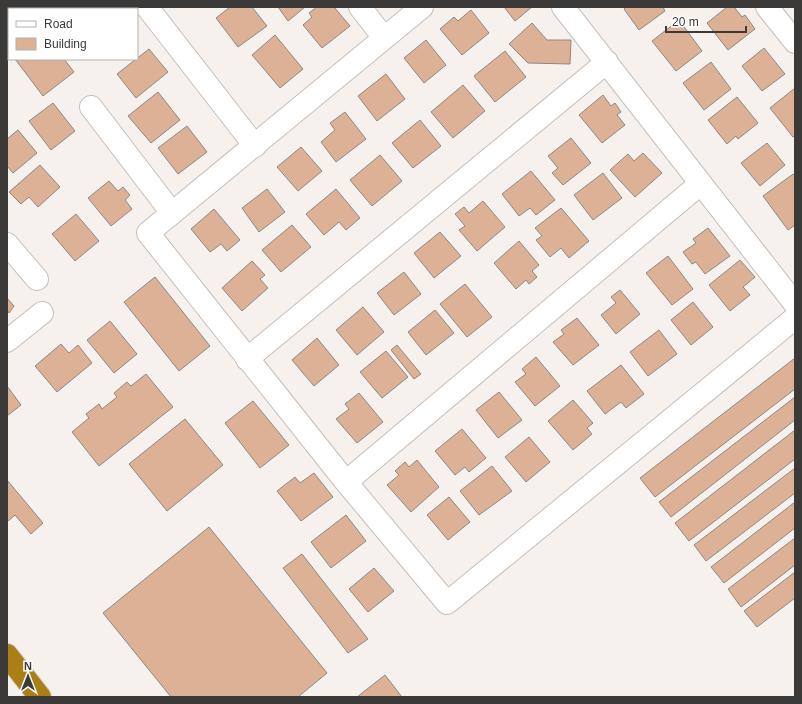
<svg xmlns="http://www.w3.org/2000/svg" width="802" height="704" font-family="Helvetica,sans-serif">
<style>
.building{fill:#dcb195;stroke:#8e8885}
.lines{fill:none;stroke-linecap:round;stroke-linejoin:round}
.minor-casing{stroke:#c5bfbb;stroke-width:24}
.highway-casing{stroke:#d0d0cf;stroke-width:24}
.minor{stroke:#fff;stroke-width:22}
.highway{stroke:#ab7f15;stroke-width:22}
</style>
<rect width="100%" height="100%" fill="#f7f1ed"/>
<path class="building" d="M7,7H23L25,9H9V38L7,39Z
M60,7H105L106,8L58,9Z
M230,7H252L267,26L238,47L216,18Z
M278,7H305L288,21Z
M317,7H334L350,26L322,48L303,25L312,17L309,13Z
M504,7H532L515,21Z
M626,7H663L665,11L639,30L624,9Z
M727,7H734L742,17L745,15L755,29L728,50L707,23Z
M471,10L489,33L462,55L440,29L454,17L458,21Z
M679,20L702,51L676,71L652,41Z
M532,23L547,40H571L570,64L528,63L509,44Z
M275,35L303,69L280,88L252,55Z
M426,40L446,65L424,83L404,58Z
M764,48L785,74L762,91L742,66Z
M149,49L168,72L136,98L117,74Z
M505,51L526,77L495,102L474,76Z
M15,59H64L74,72L43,96Z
M711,62L731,89L704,110L683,83Z
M386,74L405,99L377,121L358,96Z
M463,85L485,111L453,138L431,112Z
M795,88V136L793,137L770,108Z
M158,92L180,120L151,143L128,116Z
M603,95L611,106L615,103L621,112L617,115L625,125L602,143L579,115Z
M737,97L758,123L738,139L736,136L727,144L708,120Z
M53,103L75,131L51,150L29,121Z
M345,112L366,139L336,162L321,142L335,130L330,123Z
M420,120L441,146L413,168L392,143Z
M187,126L207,152L178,174L158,148Z
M18,130L37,153L13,173L7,166V139Z
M571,138L591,163L563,185L552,173L558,168L548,156Z
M767,143L785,165L760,186L741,163Z
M301,147L322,171L298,191L277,167Z
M643,153L662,173L635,197L610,170L628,154L634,161Z
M380,155L402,181L372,206L350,180Z
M40,165L60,187L38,207L29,197L21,204L9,192Z
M531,171L555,200L536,215L530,208L519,216L502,194Z
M603,173L622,198L593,220L574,195Z
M793,174L795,176V225L788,230L763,196Z
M109,181L118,191L123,187L130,195L125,200L132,209L111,226L88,198Z
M267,189L285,212L259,232L242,208Z
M336,189L360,218L346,230L339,222L324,235L306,214Z
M483,201L505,227L477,251L459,230L465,226L455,214L464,207L469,213Z
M561,208L589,241L569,258L561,248L550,257L536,240L542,236L535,228Z
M214,209L240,240L227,251L221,244L210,252L191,229Z
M76,214L99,241L75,261L52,234Z
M292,225L311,247L281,272L262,250Z
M708,228L730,256L705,274L696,262L692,264L683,252L696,243L693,239Z
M440,232L461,256L434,278L414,253Z
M519,241L539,265L532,271L537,277L529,284L526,280L516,289L494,263Z
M668,256L693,289L672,305L646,273Z
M740,260L755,277L743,287L750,295L730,311L709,285Z
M252,261L265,275L260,279L268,288L242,311L222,288Z
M404,272L421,294L394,315L377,293Z
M155,277L210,346L179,371L124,302Z
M465,284L492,317L467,337L440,304Z
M620,290L640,314L616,334L601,315L616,303L611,297Z
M7,298L14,306L9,313L7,310Z
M693,302L713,327L691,345L671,320Z
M363,307L384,332L357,355L336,330Z
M435,310L454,333L426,355L408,332Z
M577,318L599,345L573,365L553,342L564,334L561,330Z
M110,321L137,354L114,373L87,340Z
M659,330L677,354L648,376L630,352Z
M317,338L339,365L314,386L292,360Z
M61,344L69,353L78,345L92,363L57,392L35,366Z
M397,345L421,374L414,379L391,350Z
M386,351L408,377L382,398L360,372Z
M536,357L560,386L535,406L515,382L526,374L522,369Z
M795,358V389L655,497L640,478Z
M621,365L644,394L626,408L621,402L605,414L587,391Z
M146,374L173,407L99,466L72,432L89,418L86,414L99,404L102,409L117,397L114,393L127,382L131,386Z
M7,386L21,405L7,416Z
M499,392L522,420L498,438L476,410Z
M359,393L383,422L357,443L336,419L349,409L345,404Z
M795,397V420L671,517L659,502Z
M573,400L593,423L587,428L592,434L573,450L548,421Z
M253,401L289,445L260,468L225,423Z
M185,419L223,465L167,511L129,464Z
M462,429L486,458L469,472L465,467L455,475L435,451Z
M795,430V459L689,541L675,523Z
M529,437L550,462L526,482L505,457Z
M417,460L439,487L411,512L387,485L399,475L395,471L405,462L409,467Z
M492,466L512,491L479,515L460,491Z
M795,468V493L706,561L694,545Z
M314,473L333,497L301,521L277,491L295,477L300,483Z
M7,480L43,523L31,534L15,515L7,522Z
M449,497L470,522L448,540L427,515Z
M795,502V528L724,583L711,567Z
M346,515L366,541L331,568L311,542Z
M209,527L327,673L298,697H171L103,613Z
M795,538V565L741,607L728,589Z
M302,554L368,639L348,653L283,568Z
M374,568L394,591L368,612L349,589Z
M795,572V598L757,627L744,611Z
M385,675L402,697H357Z"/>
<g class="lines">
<defs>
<path id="minor" d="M147,7L255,146
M360,7L384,38
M422,7L148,233L346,482L447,603L795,318
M563,7L795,304
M767,7L795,42
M91,107L172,213
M7,244L37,279
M7,341L42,313
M247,359L607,62
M346,482L700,184"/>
<path id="highway" d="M7,655L40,697"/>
</defs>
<use href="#minor" class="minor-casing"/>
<use href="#highway" class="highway-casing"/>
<use href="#minor" class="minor"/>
<use href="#highway" class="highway"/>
</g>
<rect width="802" height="704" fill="none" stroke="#3c3a38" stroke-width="16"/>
<rect x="8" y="8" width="130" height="52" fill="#ffffff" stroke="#b1b0af"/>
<rect x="16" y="21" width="20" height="6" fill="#ffffff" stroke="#b1b0af"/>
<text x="44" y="28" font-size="12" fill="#3c3a38">Road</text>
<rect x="16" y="38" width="20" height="12" fill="#dcb195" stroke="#b1b0af"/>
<text x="44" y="48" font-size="12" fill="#3c3a38">Building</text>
<g transform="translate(28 676)" stroke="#ffffff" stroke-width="3" paint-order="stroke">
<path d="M0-3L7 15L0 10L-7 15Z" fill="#3c3a38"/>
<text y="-6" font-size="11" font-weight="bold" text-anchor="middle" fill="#3c3a38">N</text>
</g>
<path d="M666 26v6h80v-6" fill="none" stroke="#3c3a38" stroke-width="2"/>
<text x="672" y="26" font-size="12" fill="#3c3a38" stroke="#ffffff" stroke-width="3" paint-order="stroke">20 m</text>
</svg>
